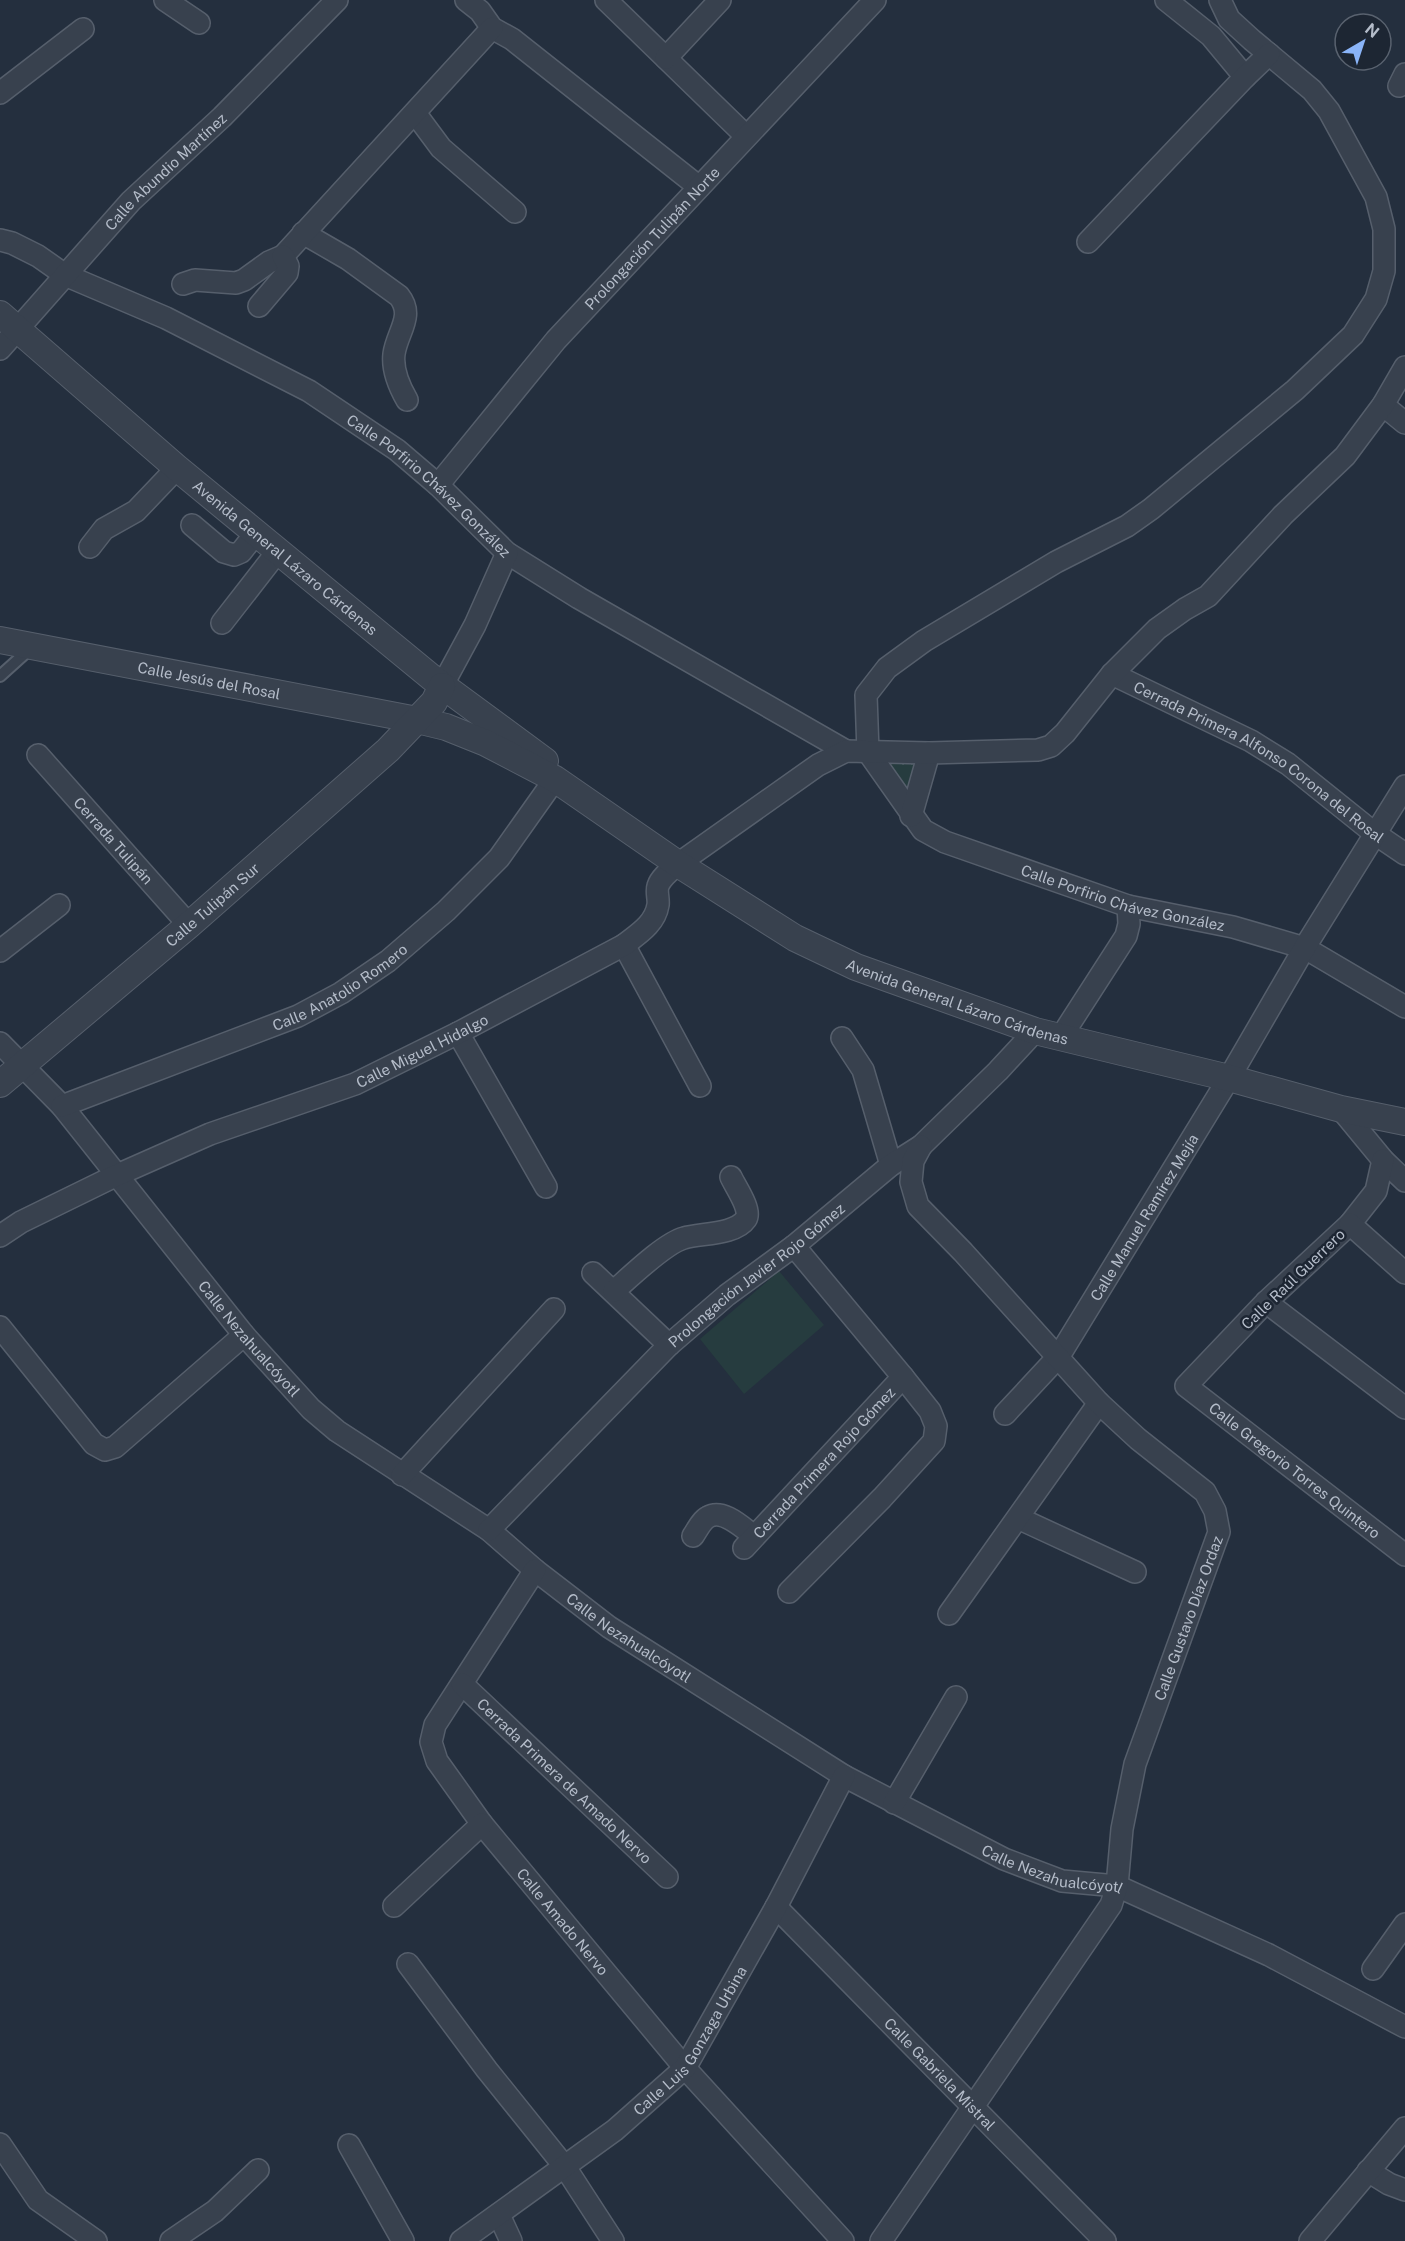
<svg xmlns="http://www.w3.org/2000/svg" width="1405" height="2241" font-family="'Public Sans',sans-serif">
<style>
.forest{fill:url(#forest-crowns)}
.pitch{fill:#263c3f}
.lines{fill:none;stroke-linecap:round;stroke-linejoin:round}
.service-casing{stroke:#565f6c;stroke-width:14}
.minor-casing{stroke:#565f6c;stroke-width:24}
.tertiary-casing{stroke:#565f6c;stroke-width:28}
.service{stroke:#38414e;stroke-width:10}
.minor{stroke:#38414e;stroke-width:21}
.tertiary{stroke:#38414e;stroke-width:26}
.labels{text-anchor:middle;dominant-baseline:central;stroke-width:5;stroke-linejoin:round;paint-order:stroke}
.street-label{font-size:15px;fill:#b4bcc9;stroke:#1d2633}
</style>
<defs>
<pattern id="forest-crowns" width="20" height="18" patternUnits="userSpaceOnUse" patternTransform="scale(1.5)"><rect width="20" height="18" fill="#263c3f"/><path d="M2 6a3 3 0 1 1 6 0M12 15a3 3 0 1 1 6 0" fill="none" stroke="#435659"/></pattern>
</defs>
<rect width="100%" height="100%" fill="#242f3e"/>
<path class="forest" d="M882,755L923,756L904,797Z"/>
<path class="pitch" d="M779,1271L824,1325L744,1394L700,1339Z"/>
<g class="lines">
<defs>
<path id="service" d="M0,676L31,648"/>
<g id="minor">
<path d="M165,0L199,23"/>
<path d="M466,0L480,11L492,28L512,39L699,187"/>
<path d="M606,0L746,136"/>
<path d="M1166,0L1211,36L1245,77"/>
<path id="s1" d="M1220,0L1229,19L1252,40L1312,90L1329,111L1376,197L1384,229V271L1376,299L1353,335L1295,390L1151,509L1127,526L1056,562L924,641L887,668L866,695L868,752L923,830L945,842L1128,906L1233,927L1305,948L1405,1007"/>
<path d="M666,58L720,0"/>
<path d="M1399,86L1405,74"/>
<path d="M0,93L83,29"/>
<path d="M415,113L441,148L515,212"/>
<path d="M303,233L348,259L399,296C415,316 397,332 394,354C392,370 399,386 407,400"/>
<path id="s2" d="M0,240L12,243L38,256L65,275L166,318L309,391L397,450L438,485L507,553L579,598L846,751"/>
<path d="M1088,242L1245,77L1269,54"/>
<path d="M183,284L195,280L236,283L244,280L269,262L283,256L492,28"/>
<path d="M259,306L287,273L288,266L283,256"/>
<path id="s3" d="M0,349L131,201L222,117L337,0"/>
<path d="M1383,405L1405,423"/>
<path id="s4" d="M438,485L556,340L875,0"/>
<path d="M192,525L224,552L234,555L241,552L256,533"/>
<path d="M90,547L104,529L136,511L177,468"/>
<path d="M222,623L278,551"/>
<path id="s5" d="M1112,674L1251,741L1288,764L1374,833L1405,854"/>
<path d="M442,686L475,625L507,553"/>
<path id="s6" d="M38,755L189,925"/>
<path d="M911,816L929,753"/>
<path d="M624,945L700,1086"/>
<path d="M0,951L59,905"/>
<path d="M458,1033L546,1187"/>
<path d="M1061,1037L1126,936L1129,924L1128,906"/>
<path d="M842,1038L863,1070L891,1165"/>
<path id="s7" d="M0,1043L62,1106L244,1335L311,1409L337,1431L489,1530L535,1570L609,1627L844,1776L1004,1859L1062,1881L1117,1886L1269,1955L1405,2027"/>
<path id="s8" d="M62,1106L298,1016L341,993L388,961L446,911L499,858L555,779"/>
<path d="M1341,1109L1383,1160L1405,1181"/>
<path id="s9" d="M1383,1160L1376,1191L1350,1224L1266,1302L1186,1386L1405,1555"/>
<path d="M1350,1224L1405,1273"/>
<path id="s10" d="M0,1236L21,1222L115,1176L210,1134L355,1084L458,1033L624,945C638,934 655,924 658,905C659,899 656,892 658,886C661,877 671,870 678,864L818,765L846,751L929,753L1038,750L1051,746L1065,733L1112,674L1157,629L1185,609L1208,596L1283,515L1345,456L1383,405L1405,367"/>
<path d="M593,1273L669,1345"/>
<path d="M614,1291C630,1277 665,1243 684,1238C701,1233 735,1235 746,1219C752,1210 735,1186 731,1177"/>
<path d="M1266,1302L1405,1408"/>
<path d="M0,1327L94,1444L105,1450L115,1447L244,1335"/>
<path id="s11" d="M1005,1414L1059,1356L1229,1078L1308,942L1405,786"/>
<path d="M402,1475L554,1309"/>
<path d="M1018,1518L1135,1572"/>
<path id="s12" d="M489,1530L669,1345L727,1295L794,1246L891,1165L921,1146L998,1071L1035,1031"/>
<path d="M693,1536C697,1530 702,1520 708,1517C723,1508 743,1528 754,1536"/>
<path id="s13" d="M744,1548L903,1377"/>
<path id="s14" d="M535,1570L435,1725L431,1742L437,1761L482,1824L685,2068L843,2241"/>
<path d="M789,1592L882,1498L934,1441L936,1426L930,1411L903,1377L794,1246"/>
<path d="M949,1614L1099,1403"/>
<path id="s15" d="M462,1684L667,1877"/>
<path d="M894,1803L956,1697"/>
<path d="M394,1906L482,1824"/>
<path id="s16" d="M776,1907L1105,2241"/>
<path d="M408,1964L487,2070L565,2167L613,2241"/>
<path d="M1373,1969L1405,1924"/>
<path d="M0,2144L38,2200L96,2241"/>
<path d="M349,2145L403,2241"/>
<path d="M1368,2171L1389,2184L1405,2190"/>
<path d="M499,2215L511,2241"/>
<path d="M171,2241L215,2211L258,2170"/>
<path id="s17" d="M461,2241L615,2130L685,2068L776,1907L844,1776"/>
<path id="s18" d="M881,2241L1111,1905L1117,1886L1122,1829L1135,1764L1219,1532L1215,1511L1205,1492L1138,1439L1099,1403L963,1252L918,1206L911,1182L913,1161L921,1146"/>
<path d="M1310,2241L1405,2128"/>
</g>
<g id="tertiary">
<path id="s19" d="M0,314L177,468L431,677L545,761"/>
<path id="s20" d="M0,640L417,720L446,727L486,743L555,779L678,864L795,938L856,967L1035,1031L1229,1078L1341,1109L1405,1122"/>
<path id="s21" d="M0,1084L189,925L388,750L434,702L442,686"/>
</g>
</defs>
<use href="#service" class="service-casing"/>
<use href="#minor" class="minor-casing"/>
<use href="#tertiary" class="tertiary-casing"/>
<use href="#service" class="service"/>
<use href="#minor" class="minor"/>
<use href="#tertiary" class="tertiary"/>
</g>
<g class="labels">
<g class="street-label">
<text stroke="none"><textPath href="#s3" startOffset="243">Calle Abundio Martínez</textPath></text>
<text stroke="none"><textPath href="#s4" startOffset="327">Prolongación Tulipán Norte</textPath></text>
<text stroke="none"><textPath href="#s2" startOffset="498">Calle Porfirio Chávez González</textPath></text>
<text stroke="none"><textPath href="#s19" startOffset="375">Avenida General Lázaro Cárdenas</textPath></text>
<text stroke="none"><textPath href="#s20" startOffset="213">Calle Jesús del Rosal</textPath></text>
<text stroke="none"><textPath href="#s5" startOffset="172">Cerrada Primera Alfonso Corona del Rosal</textPath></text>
<text stroke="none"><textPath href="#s6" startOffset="114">Cerrada Tulipán</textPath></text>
<text stroke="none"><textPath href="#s1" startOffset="1376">Calle Porfirio Chávez González</textPath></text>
<text stroke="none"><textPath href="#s21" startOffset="278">Calle Tulipán Sur</textPath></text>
<text stroke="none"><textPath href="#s8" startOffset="303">Calle Anatolio Romero</textPath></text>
<text stroke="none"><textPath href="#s20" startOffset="1038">Avenida General Lázaro Cárdenas</textPath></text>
<text stroke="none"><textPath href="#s10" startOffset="462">Calle Miguel Hidalgo</textPath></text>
<text stroke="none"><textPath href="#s11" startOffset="242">Calle Manuel Ramírez Mejía</textPath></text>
<text stroke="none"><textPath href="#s12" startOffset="370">Prolongación Javier Rojo Gómez</textPath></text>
<text transform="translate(1293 1279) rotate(-44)">Calle Raúl Guerrero</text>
<text stroke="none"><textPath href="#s7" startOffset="387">Calle Nezahualcóyotl</textPath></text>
<text stroke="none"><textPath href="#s13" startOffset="117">Cerrada Primera Rojo Gómez</textPath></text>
<text stroke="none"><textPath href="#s9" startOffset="442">Calle Gregorio Torres Quintero</textPath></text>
<text stroke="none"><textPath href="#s18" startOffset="706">Calle Gustavo Díaz Ordaz</textPath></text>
<text stroke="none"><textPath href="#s7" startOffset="873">Calle Nezahualcóyotl</textPath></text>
<text stroke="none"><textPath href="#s15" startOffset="141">Cerrada Primera de Amado Nervo</textPath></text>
<text stroke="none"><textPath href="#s7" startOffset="1359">Calle Nezahualcóyotl</textPath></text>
<text stroke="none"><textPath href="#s14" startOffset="426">Calle Amado Nervo</textPath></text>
<text stroke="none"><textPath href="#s17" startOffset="308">Calle Luis Gonzaga Urbina</textPath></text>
<text stroke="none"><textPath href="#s16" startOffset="234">Calle Gabriela Mistral</textPath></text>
</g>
</g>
<g transform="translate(1363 42) rotate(39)"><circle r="28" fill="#1d2633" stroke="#59626f" stroke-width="1.5"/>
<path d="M0-4.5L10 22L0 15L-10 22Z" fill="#8ab4f8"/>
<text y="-9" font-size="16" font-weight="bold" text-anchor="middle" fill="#b4bcc9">N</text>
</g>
</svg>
